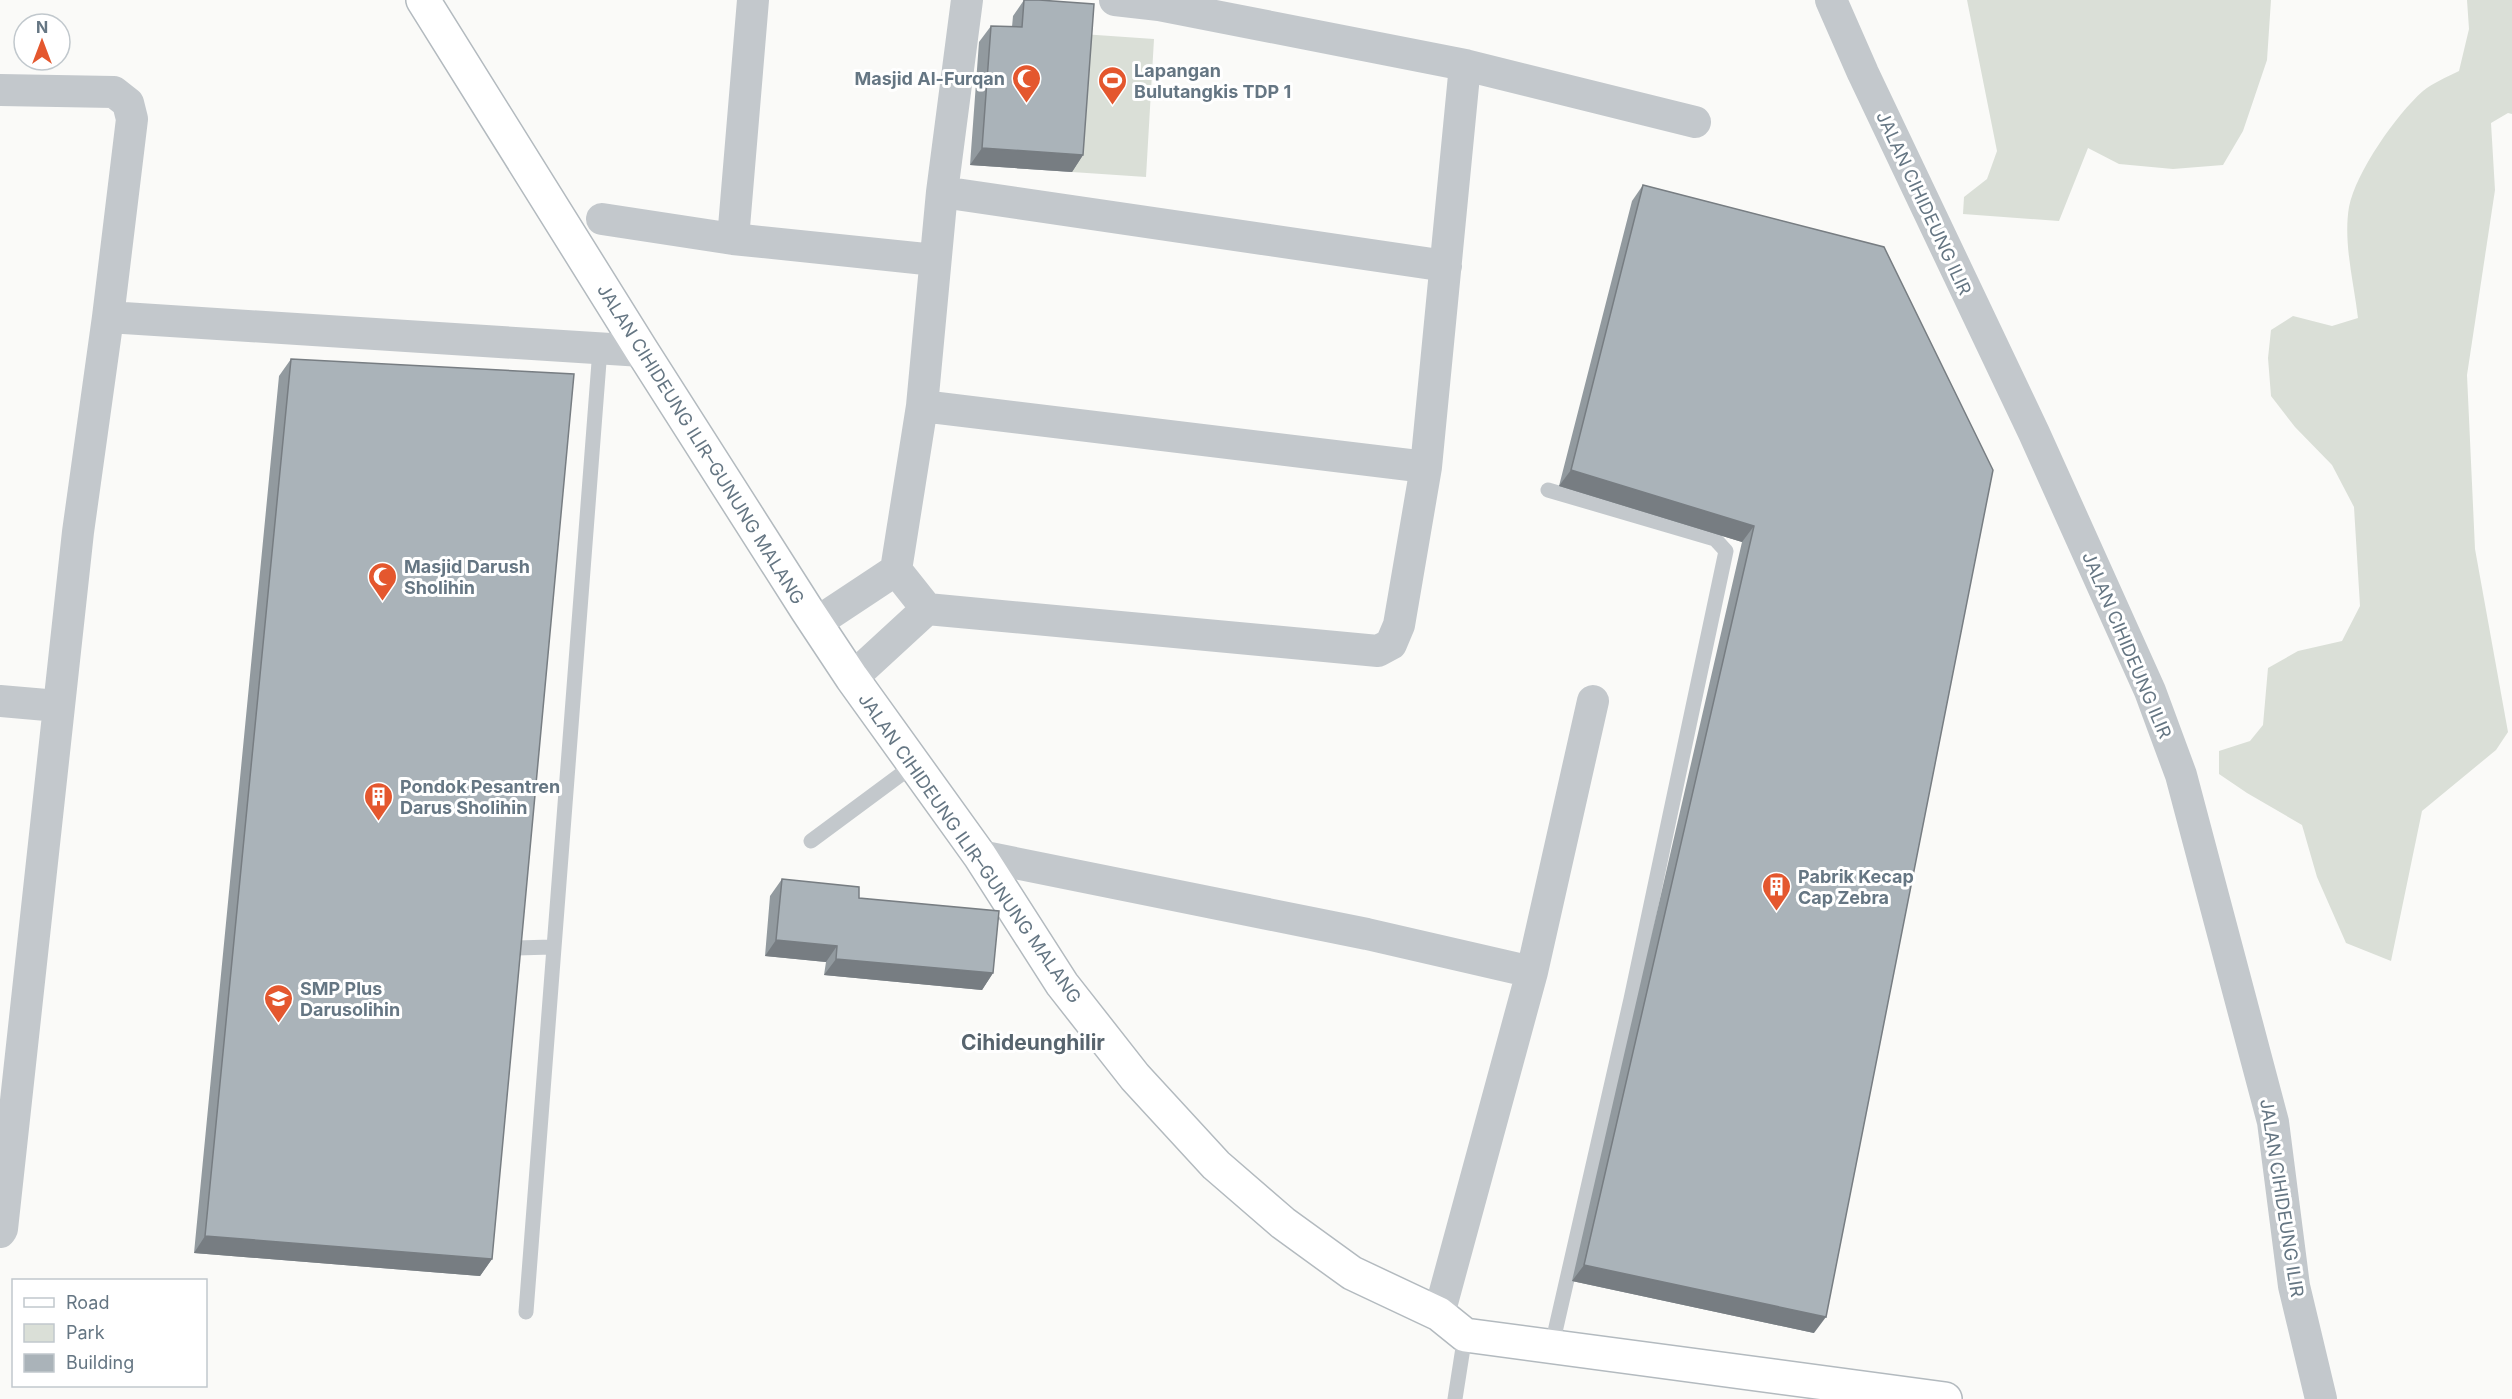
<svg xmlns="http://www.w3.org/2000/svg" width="2512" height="1399" font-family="Inter,sans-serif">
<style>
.green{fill:#dadfd7}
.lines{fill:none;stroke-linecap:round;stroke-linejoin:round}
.secondary-casing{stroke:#b3babf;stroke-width:36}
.service{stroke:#c3c8cc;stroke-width:15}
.minor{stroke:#c3c8cc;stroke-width:32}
.secondary{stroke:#fff;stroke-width:33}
.wall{fill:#929a9f}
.shaded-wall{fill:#777d82}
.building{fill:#aab3b9;stroke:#777d82;stroke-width:1.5}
.labels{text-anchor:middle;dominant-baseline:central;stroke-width:6;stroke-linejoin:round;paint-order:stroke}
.poi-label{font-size:18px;font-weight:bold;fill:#657683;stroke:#fff;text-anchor:start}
.street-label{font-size:18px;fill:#657683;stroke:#fff}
.quarter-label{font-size:21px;font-weight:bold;fill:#57646e;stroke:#fff}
</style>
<rect width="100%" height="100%" fill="#fafaf8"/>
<path class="green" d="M1967,0H2271L2267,60L2243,131L2223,165L2173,169L2119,164L2088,148L2059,221L1963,214L1964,197L1987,179L1997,151Z
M2467,0H2512V114L2508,113L2491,123L2495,190L2467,375L2475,549L2508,732L2496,750L2422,811L2391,961L2346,943L2317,877L2302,825L2247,793L2219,774V751L2250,741L2263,725L2268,668L2298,651L2342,641L2360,606L2354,507L2332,465L2295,427L2271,396L2268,358L2271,330L2293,316L2332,326L2358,318C2354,283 2343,243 2349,207C2356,172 2396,115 2423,91C2433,83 2447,77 2459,71L2469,29Z
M1082,34L1154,39L1146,177L1072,172Z"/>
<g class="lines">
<defs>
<path id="secondary" d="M423,0L642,351L807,610L852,678L980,856L1062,984L1135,1077L1216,1165L1283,1223L1352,1273L1439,1314L1465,1335L1945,1399"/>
</defs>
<use href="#secondary" class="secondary-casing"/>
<path class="service" d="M1548,490L1715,539L1726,551L1631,999L1552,1345
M811,841L915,764
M516,948L552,947
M526,1312L600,349
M1455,1399L1465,1335"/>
<path class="minor" d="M1115,0L1159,5L1465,65L1695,122
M1831,0L1863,73L2034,433L2150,691L2181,775L2273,1122L2294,1286L2321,1399
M0,90L114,92L128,103L132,119L108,317L78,532L2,1229L0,1232
M942,192L1446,266
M602,219L733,239L935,260
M733,239L753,0
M108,317L642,351
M922,406L1426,467
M927,609L896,570L922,406L942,192L967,0
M816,623L896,570
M852,678L927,609L1378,651L1391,644L1399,625L1426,467L1465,65
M0,701L58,706
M980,856L1367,934L1532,972
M1439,1314L1532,972L1593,701"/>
<use href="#secondary" class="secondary"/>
</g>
<path class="wall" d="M1024,0H1039L1083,155L1072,172L970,165L979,42L991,26L1012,27L1013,16Z
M1643,185L1884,247L1814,1333L1572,1281L1742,542L1559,486L1632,201Z
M291,359L492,1259L480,1276L194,1253L279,376Z
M782,879L859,898L993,973L982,990L824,975L826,962L765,956L770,896Z"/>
<path class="shaded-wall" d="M982,148L1083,155L1072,172L970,165Z
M1571,470L1754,526L1742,542L1559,486Z
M776,940L837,946L826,962L765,956Z
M836,959L993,973L982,990L824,975Z
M205,1236L492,1259L480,1276L194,1253Z
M1584,1265L1826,1317L1814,1333L1572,1281Z"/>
<path class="building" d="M1024,0H1039L1094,4L1083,155L982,148L991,26L1022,27Z
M1643,185L1884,247L1993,470L1826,1317L1584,1265L1754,526L1571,470Z
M291,359L574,374L492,1259L205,1236Z
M782,879L859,887V898L999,911L993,973L836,959L837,946L776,940Z"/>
<defs>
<symbol id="mosque-pin" viewBox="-11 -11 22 30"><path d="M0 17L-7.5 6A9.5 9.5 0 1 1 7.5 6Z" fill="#e4572e" stroke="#fff"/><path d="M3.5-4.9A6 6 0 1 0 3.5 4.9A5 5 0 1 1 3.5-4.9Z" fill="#fff"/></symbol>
<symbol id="stadium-pin" viewBox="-11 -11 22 30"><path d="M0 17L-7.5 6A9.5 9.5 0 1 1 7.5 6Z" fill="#e4572e" stroke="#fff"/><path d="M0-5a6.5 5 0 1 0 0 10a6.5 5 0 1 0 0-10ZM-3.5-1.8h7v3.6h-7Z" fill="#fff"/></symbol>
<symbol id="building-pin" viewBox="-11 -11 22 30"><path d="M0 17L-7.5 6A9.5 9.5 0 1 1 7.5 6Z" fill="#e4572e" stroke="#fff"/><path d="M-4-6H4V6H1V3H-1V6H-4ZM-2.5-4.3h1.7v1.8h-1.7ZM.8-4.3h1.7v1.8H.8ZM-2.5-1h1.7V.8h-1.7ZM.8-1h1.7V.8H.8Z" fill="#fff"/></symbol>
<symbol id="school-pin" viewBox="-11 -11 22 30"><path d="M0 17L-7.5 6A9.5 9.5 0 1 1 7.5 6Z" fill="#e4572e" stroke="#fff"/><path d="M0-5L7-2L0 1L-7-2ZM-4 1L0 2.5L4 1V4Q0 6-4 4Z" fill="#fff"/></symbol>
</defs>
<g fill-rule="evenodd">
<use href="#mosque-pin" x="1010" y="62" width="33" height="45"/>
<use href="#stadium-pin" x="1096" y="64" width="33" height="45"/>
<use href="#mosque-pin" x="366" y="560" width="33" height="45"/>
<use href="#building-pin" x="362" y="780" width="33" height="45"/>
<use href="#building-pin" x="1760" y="870" width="33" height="45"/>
<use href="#school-pin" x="262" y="982" width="33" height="45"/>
</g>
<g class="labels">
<g class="poi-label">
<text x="1134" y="70">Lapangan<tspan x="1134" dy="21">Bulutangkis TDP 1</tspan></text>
<text x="1005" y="78" text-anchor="end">Masjid Al-Furqan</text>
<text x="404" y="566">Masjid Darush<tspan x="404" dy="21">Sholihin</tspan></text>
<text x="400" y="786">Pondok Pesantren<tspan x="400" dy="21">Darus Sholihin</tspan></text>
<text x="1798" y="876">Pabrik Kecap<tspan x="1798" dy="21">Cap Zebra</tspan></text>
<text x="300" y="988">SMP Plus<tspan x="300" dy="21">Darusolihin</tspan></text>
</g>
<g class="street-label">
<text transform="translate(1924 203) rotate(65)">JALAN CIHIDEUNG ILIR</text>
<text transform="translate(701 444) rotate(58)">JALAN CIHIDEUNG ILIR–GUNUNG MALANG</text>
<text transform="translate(2127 645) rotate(67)">JALAN CIHIDEUNG ILIR</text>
<text transform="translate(970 848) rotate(55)">JALAN CIHIDEUNG ILIR–GUNUNG MALANG</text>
<text transform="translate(2282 1198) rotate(81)">JALAN CIHIDEUNG ILIR</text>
</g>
<g class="quarter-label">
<text x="1033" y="1042">Cihideunghilir</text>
</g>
</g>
<rect x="12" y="1279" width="195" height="108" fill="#ffffff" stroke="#c1c8cd" stroke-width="1.5"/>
<rect x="24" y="1298" width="30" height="9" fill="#ffffff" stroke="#c1c8cd" stroke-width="1.5"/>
<text x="66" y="1309" font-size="18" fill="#657683">Road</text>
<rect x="24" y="1324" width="30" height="18" fill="#dadfd7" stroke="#c1c8cd" stroke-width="1.5"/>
<text x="66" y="1339" font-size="18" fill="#657683">Park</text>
<rect x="24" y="1354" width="30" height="18" fill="#aab3b9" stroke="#c1c8cd" stroke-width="1.5"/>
<text x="66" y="1369" font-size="18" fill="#657683">Building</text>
<g transform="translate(42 42)"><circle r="28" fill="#ffffff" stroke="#c1c8cd" stroke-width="1.5"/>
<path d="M0-4.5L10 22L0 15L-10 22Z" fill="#e4572e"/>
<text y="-9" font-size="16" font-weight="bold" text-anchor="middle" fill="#657683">N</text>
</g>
</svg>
